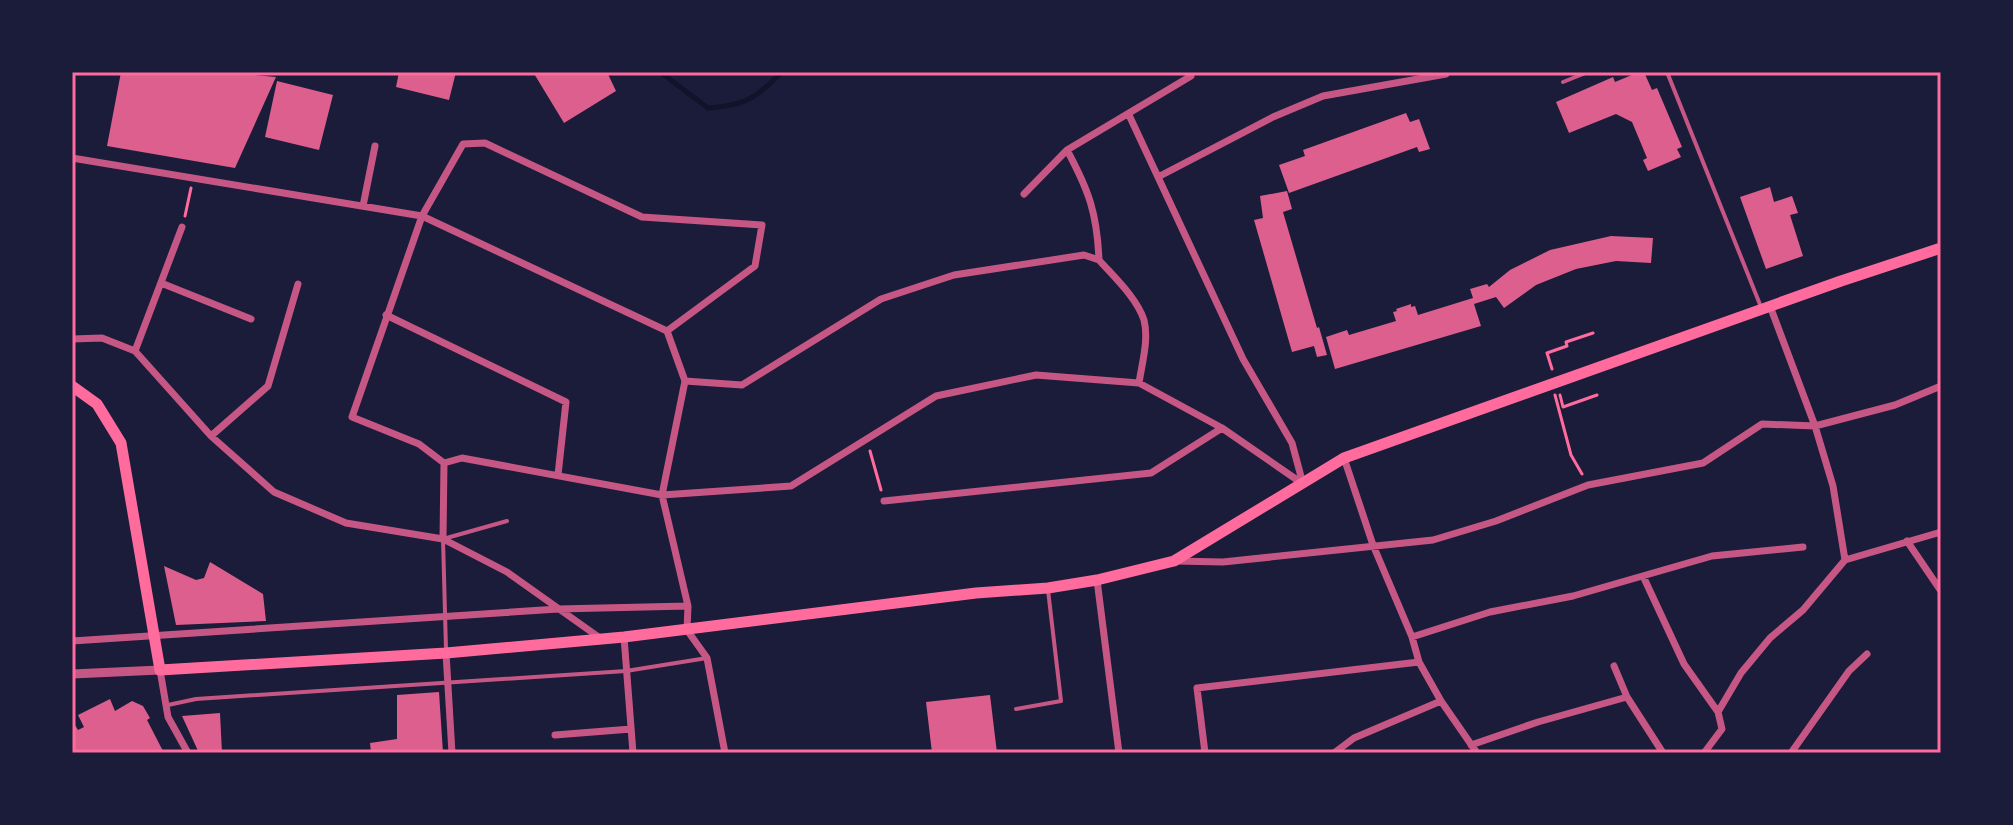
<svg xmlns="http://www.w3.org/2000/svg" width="2013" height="825" font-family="'Roboto Condensed',sans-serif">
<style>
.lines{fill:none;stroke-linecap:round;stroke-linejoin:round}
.stream{stroke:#12122b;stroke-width:5}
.building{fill:#dd5f8e}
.path{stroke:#ff6b9d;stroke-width:3}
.service{stroke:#c65784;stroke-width:4}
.minor{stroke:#c65784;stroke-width:7}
.tertiary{stroke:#c65784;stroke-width:9}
.secondary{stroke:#ff6b9d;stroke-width:11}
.neatline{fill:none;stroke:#ff6b9d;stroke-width:3}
</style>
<rect width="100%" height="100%" fill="#1b1b3a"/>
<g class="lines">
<path class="stream" d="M660,72L708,108C747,105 754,99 782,72"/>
</g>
<path class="building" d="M121,72L145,74L146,72H224L276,77L235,168L107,146Z
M399,72H456L449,100L396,87Z
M533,72H607L616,91L564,123Z
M1639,72H1644L1652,90L1657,88L1682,147L1677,149L1681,157L1648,171L1643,160L1647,158L1632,122L1616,114L1569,133L1556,102L1613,77L1615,82Z
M277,81L333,95L319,150L265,137Z
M1406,113L1410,122L1419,119L1430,149L1419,152L1417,147L1289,193L1279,165L1305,156L1303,150Z
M1770,187L1774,202L1792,196L1798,213L1790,215L1803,256L1766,269L1740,197Z
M1287,191L1292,209L1283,212L1317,328L1319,327L1327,355L1317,357L1314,346L1292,352L1254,220L1263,218L1260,196Z
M1611,236L1653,238L1651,263L1616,261L1576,269L1536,285L1504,308L1496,297L1474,304L1481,326L1335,369L1326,337L1347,330L1349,335L1396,321L1393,312L1397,311L1396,309L1411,304V307L1415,306L1418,315L1473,298L1470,289L1487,284L1489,287L1510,270L1550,250Z
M210,562L263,594L266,621L176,625L164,566L196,580L204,578Z
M439,692L443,753H371L370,743L397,739V695Z
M990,695L997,753H932L926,702Z
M110,699L115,711L132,701L143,706L150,718L147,720L164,753H72V720L78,730L84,727L78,715Z
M220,713L222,753H199L182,716Z"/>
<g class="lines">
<path class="path" d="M185,216L191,188
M1552,369L1547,353L1567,346L1566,342L1593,333
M1555,395L1571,455L1582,474
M1560,395L1563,407L1597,395
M870,451L881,490"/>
<path class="service" d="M1667,72L1761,307
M1563,82L1588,72
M446,650L443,539L507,521
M168,705L196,699L626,671L707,658
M1016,709L1061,701L1048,590"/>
<path class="minor" d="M1129,115L1243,359L1292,443L1303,484
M1067,150L1191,76
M72,158L422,216L667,331L685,381L662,495L688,606L687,630L707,658L725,753
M1158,177L1273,117L1323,96L1446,74
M363,206L375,146
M1099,260C1114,277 1137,298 1144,320C1149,340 1142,363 1139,383
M161,283L251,319
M1770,306L1815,426L1833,486L1845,560L1941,532
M386,315L566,402L558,475
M72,339L102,338L135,351L211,436L274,492L346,523L443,539L507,572L600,638
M135,351L182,227
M685,381L742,385L881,299L954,275L1084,255L1099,260C1097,213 1089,191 1067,150L1024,194
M211,436L268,386L298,284
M1344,458L1373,545L1412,637L1419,662L1441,701L1477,753
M444,463L462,458L662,495L791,486L936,396L1036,375L1139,383L1222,428L1303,484
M444,463L419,444L352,417L422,216L463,144L485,143L642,217L762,225L755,266L667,331
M884,501L1151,473L1222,428
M443,539L444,463
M1907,541L1941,591
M1175,561L1223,562L1433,540L1496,521L1588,485L1703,463L1762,424L1815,426L1895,405L1941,386
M1643,576L1684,664L1718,712L1722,729L1704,753
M1097,580L1119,753
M624,637L633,753
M1412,637L1490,612L1573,596L1712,556L1803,547
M72,641L558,609L688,606
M446,653L452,753
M1614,666L1627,697L1663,753
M160,670L168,717L188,753
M1718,712L1741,673L1770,638L1803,610L1845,560
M555,735L631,729
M1471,745L1538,722L1627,697
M1205,753L1197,688L1419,662
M1334,753L1354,738L1441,701
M1791,753L1849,671L1867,654"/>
<path class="tertiary" d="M72,674L160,670"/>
<path class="secondary" d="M72,386L97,404L121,443L160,670L446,653L624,637L976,593L1048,588L1097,580L1174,561L1344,458L1841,281L1941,248"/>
</g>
<rect width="2013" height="825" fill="none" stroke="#1b1b3a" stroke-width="148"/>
<rect x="74" y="74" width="1865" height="677" class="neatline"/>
</svg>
